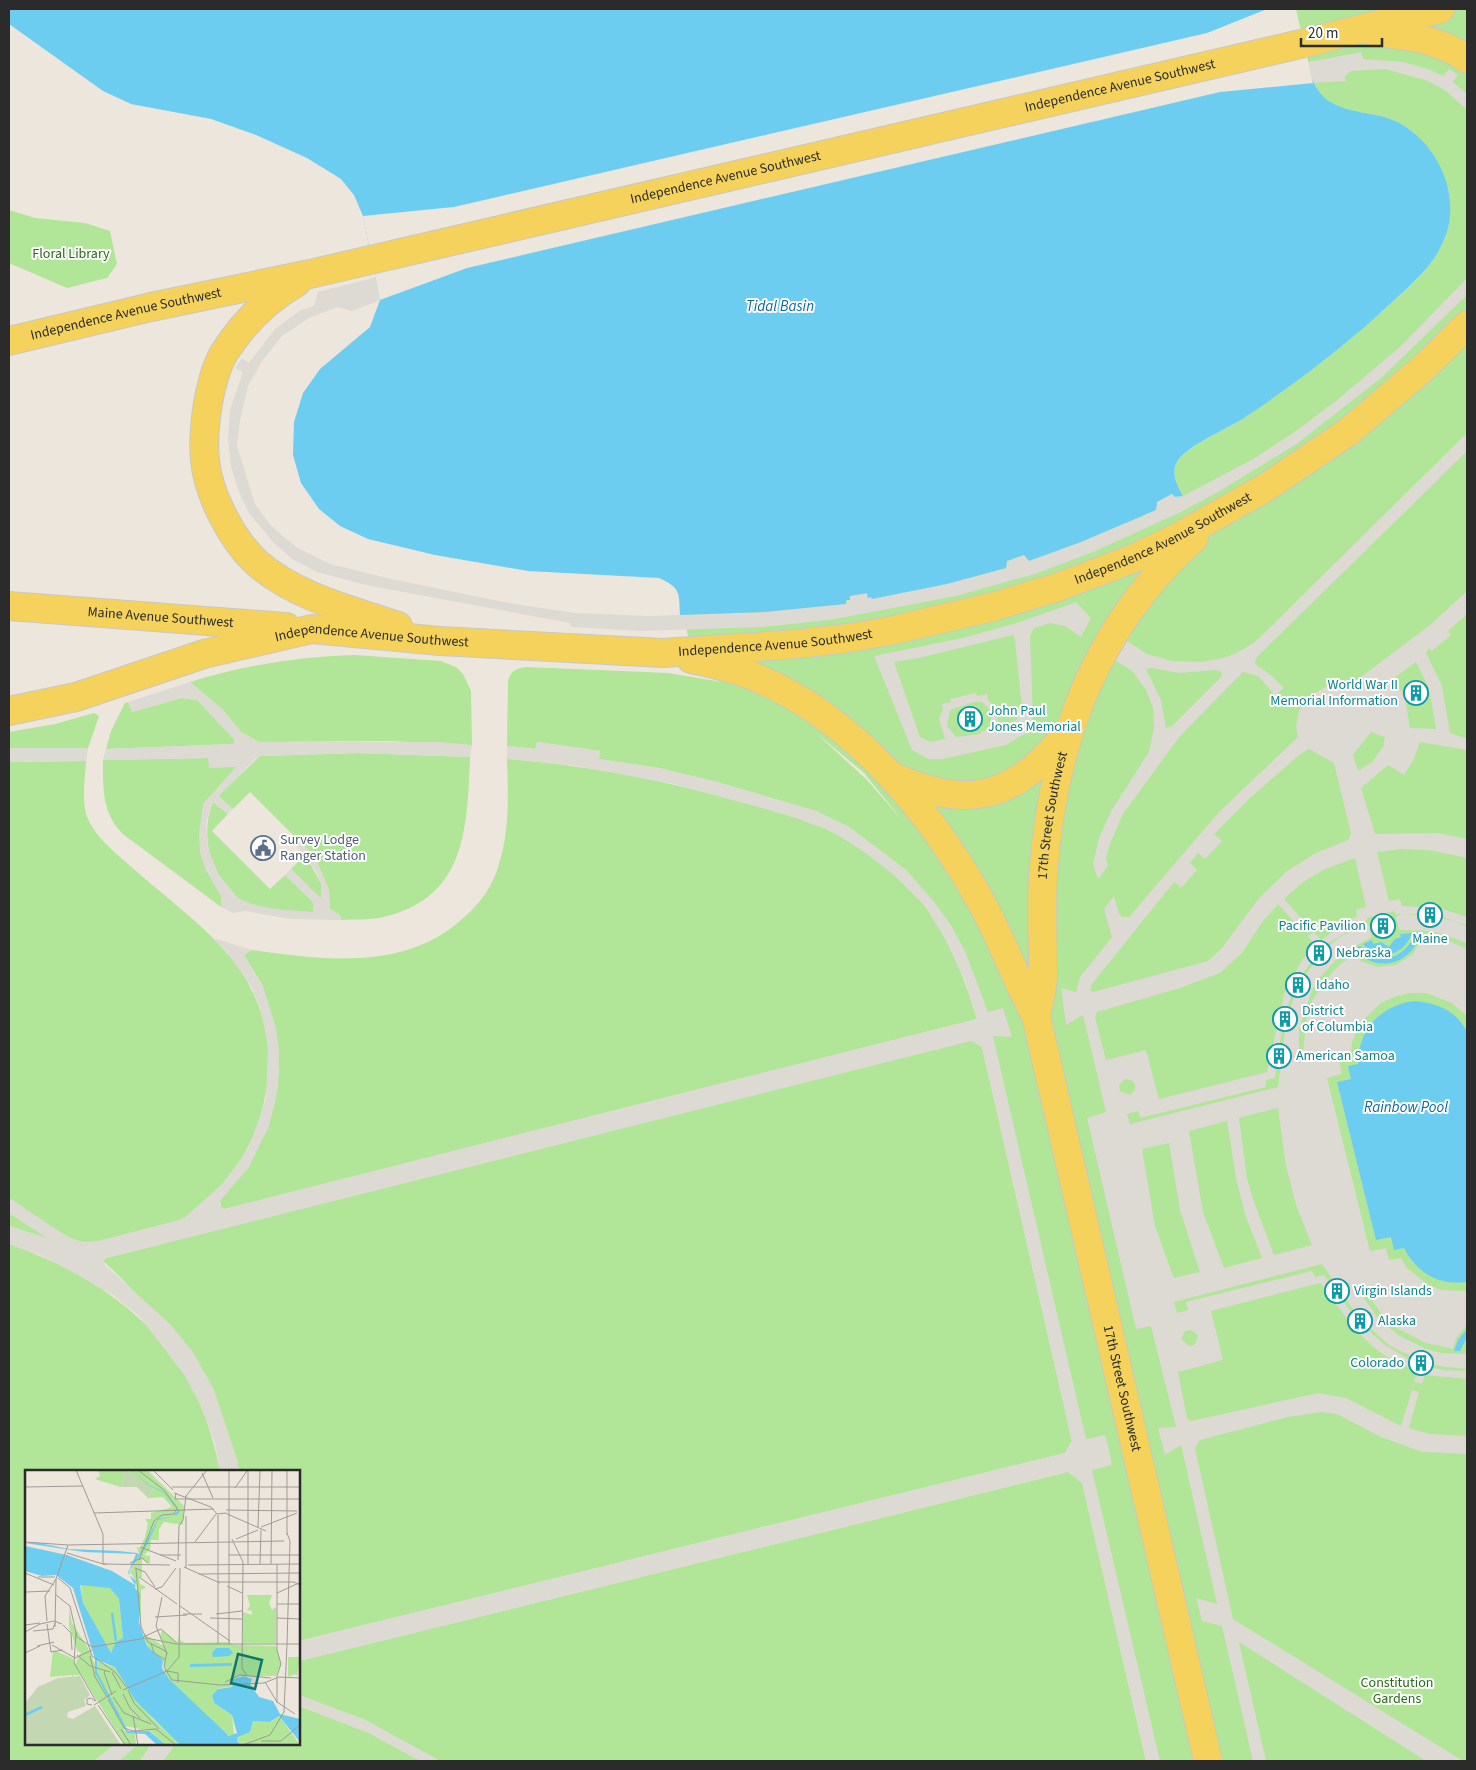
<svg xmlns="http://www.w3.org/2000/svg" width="1476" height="1770" font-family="'Source Sans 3',sans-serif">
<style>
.green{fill:#b1e598;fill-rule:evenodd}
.plaza{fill:#ddd9d3;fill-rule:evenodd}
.water{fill:#6dcdf1}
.pier{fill:#ede6dc}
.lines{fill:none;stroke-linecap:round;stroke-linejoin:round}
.primary-casing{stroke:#c8c8c8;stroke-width:30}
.primary{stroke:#f4d25b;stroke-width:28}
.labels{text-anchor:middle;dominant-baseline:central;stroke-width:4;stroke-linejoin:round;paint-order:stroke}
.street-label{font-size:14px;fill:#2b2b2b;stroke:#fff}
.park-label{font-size:14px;fill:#286a18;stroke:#fff}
.culture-label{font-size:14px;fill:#0d838f;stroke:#fff;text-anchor:start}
.service-label{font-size:14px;fill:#4e5e75;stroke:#fff;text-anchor:start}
.water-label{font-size:15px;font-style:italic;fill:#0a6a9f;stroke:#fff}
.inset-river{fill:none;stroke:#6dcdf1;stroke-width:2.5}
.inset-road{fill:none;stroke:#9f9b95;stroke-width:1}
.view{fill:#0f766e;fill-opacity:0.15;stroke:#0f766e;stroke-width:2.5}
.inset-edge{fill:none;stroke:#2b2b2b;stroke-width:2.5}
</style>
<rect width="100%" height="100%" fill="#ede6dc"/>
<path class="green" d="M1295,9H1467V1761H1152L971,978L952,927L934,902L906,870L849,827L816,811L717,782L659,768L599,759L600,751L537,742L536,749L507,746L508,681C511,670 517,668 527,667L668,673L722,682L697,674L683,615L1183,496C1178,486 1171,475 1176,464C1182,449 1226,429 1241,420C1288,389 1333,354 1376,317C1392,302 1411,287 1425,270C1437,257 1449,235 1450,216C1453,175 1425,128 1384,117C1366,112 1337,111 1324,97C1306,80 1301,34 1295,9ZM815,732L864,773L903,821L867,780Z
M9,210L35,218L85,223L110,231L117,264L107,278L67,288L9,263Z
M354,655L441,661L456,667L463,674L471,691L472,745L388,741L259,742L241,732L223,710L190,682C244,665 298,657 354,655Z
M181,698L197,700L234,739V744L106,749L111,731L125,703L128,702L132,712Z
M94,713L99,716L88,748H9V732L55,724Z
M358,753L470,757C467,831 466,900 379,918C367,920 353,919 341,920V916L330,909L329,890L315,857L250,792L233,809L218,796L260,756Z
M209,758L237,767L203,804L206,870L221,896V907L124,835C102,814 103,789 103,760Z
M507,759C586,765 664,780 741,802C771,810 802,818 830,831C865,848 901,877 925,906C950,939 965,980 977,1019L224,1209L221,1208L220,1201L274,1107L279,1070L263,986L244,955L252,950C322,960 404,971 461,920C479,905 493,887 499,864C510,829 508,795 507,759Z
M86,761C85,778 82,796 86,814C93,836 119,856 135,870C165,897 199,921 225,951C274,1005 280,1076 251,1141C241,1164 205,1209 182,1219C171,1224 157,1226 146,1229C129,1233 100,1244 83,1242C65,1240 27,1209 9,1198V762Z
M213,802L228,814L212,831L270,889L285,875L311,900L314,904L313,912C296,914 253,908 238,899C209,880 200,831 213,802Z
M305,855L321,883V899L291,869Z
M971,1040L982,1047L1072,1441L1065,1453L299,1641V1471H239L237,1460L213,1388L192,1351L117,1274L103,1261L106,1258Z
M9,1213L49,1239L9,1226Z
M9,1244C121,1284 198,1350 220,1471H26V1744H115L94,1761H9Z
M1068,1472L1082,1482L1146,1761H440L365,1720L299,1695V1661Z
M299,1706L369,1733L420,1761H163L175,1744H299Z
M138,1744H151L140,1761H119Z"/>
<path class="plaza" d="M1362,52L1363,59L1403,62L1431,70L1443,76L1449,69L1458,75L1453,82L1467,94V110L1446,91L1428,81L1385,69L1351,71L1345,76L1346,81L1313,83L1308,62Z
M377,277L380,300L352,311L337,307L309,318L282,336L262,361L248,386L240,420L237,446L255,504L271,526L296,547L330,564L391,579L514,604L575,613L649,616L764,612L846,603L850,596L867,593L868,598L1006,568L1007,561L1024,555L1029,560L1138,518L1155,510L1157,502L1173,494L1179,498L1183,496L1253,459L1296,431L1337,400L1401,346L1467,278V295L1381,378L1298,443L1218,492L1179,513L1093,552L1038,573L956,596L830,620L762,627L640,631L571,627L570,623L366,585L317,572L292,559L273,542L249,513L239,492L231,466L228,439L230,410L243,372L235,368L242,358L249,363L275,329L299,311L314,306L318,292Z
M1467,433V451L1256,658L1255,664L1271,675L1284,688L1275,695L1258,676L1243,672L1180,736L1123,814L1110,844L1106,858L1108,866L1098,879L1093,864L1099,838L1111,811L1149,752L1154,728L1153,708L1146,690L1132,671L1115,660L1127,641L1147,654L1172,661L1202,662L1227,657L1240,651L1255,642ZM1152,668L1179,673L1216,670L1221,672L1222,676L1172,726L1166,728L1161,700L1146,669Z
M1467,591V614L1448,631L1451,635L1432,651L1429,648L1426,653L1442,686L1450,733L1467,739V750L1420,742L1413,761L1404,775L1388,765L1361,788L1375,834L1438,833L1467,839V858L1429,850L1401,849L1377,852L1389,901L1400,899L1402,906L1439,908L1467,917V925L1432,914H1395L1394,911L1367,918V920L1330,942L1316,955L1302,975L1291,997L1283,1022L1275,1078L1266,1080V1087L1140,1118L1138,1111L1127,1114L1130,1124L1278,1087L1286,1022L1297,987L1322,952L1337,939L1363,924L1368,923L1372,937L1342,954L1320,977L1312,990L1299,1030V1052L1303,1051L1307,1016L1313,999L1333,971L1353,953L1361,961L1377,967L1396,965L1413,954L1423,935L1449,941L1467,949V1016L1452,1003L1426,993H1410L1394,997L1381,1003L1362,1021L1352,1042L1351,1058L1339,1061L1342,1074L1327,1078L1370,1251L1386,1248L1389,1260L1401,1258L1407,1268L1427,1284L1441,1290L1467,1291V1325L1456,1338L1453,1349L1426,1343L1395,1327L1382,1315L1362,1285L1358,1286V1289L1377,1317L1398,1335L1426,1349L1442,1353L1467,1354V1369L1430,1365L1390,1346L1359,1318L1322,1264L1174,1302L1177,1313L1188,1310L1186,1302L1312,1271L1315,1277L1324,1275L1357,1320L1385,1345L1417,1364L1443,1370L1467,1371V1379L1425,1375L1422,1384L1414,1382L1417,1372L1391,1360L1372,1346L1354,1328L1320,1283L1211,1311L1223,1360L1178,1372L1187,1418L1191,1421L1318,1393L1346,1398L1401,1426L1412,1390L1419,1392L1409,1428L1430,1434L1467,1436V1454L1422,1452L1381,1437L1337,1414L1321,1412L1288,1417L1200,1440L1195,1448L1233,1619L1463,1761H1426L1239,1642L1266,1761H1253L1222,1626L1202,1621L1196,1598L1217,1604L1181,1445L1165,1455L1161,1439L1158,1428L1176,1427L1151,1326L1136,1329L1087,1118L1106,1112L1083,1015L1066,1025L1061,988L1076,992L1080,977L1112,937L1104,909L1114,896L1119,914L1122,917H1129L1219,812L1298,737L1296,727L1298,714L1303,702L1309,696L1326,687L1349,686L1430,625ZM1416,662L1429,688L1436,729L1410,728L1405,698L1394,678ZM1371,732L1385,737L1383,747L1372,762L1358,771L1353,755ZM1309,749L1334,763L1351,834L1348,840L1316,853L1287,871L1259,898L1222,948L1208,961L1093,992L1090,990L1092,984L1174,882L1181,888L1197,870L1190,863L1198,853L1205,859L1222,841L1214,834L1250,798L1299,755ZM1355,858L1366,907L1356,910L1357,916L1321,940L1314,932L1308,936L1315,945L1302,960L1284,994L1267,1072L1159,1099L1146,1050L1106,1060L1095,1017L1097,1012L1180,988L1220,973L1242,953L1263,921L1278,904L1302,931L1308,926L1284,899L1303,882L1323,870ZM1125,1079L1133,1081L1135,1085V1090L1130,1095L1120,1091L1119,1085ZM1278,1108L1286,1166L1296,1205L1312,1245L1274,1255L1253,1199L1247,1178L1239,1118ZM1227,1121L1236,1178L1246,1217L1262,1258L1224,1268L1203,1212L1189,1131ZM1169,1143L1180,1210L1200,1272L1174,1278L1155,1226L1142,1149ZM1190,1330L1197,1334L1198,1338L1194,1345L1189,1346L1181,1339L1185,1331Z
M1076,602L1091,618L1081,637L1065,626L1050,623L1034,628L1030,636L1033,717L1026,733L1006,745L943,759H928L912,750L874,656L962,638L1017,623ZM1013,635L1015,640L1022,708L1017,720L999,727L995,707L988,700L987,694L977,696L976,693L950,699L951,702L942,704L943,710L939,718L945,739L931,742L920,737L894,662L919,658ZM974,702H982L991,711V722L988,730L980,732L981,734L956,737L947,726L950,710Z
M190,682L223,710L241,732L259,742H441L472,745L470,757L358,753L260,756L255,759L219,796L233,809L228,814L213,802L210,809L206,824L208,849L219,875L238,898L252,904L275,909L313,912L314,904L311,900L285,875L291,869L321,898V883L317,873L305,855L291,841L294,837L315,857L329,890L330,909L341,916V920L290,919L245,911L233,913L221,907V896L206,870L200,853L199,834L203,804L236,767L209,768L208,758L103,760L106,749L234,744V739L197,700L181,698L132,712L128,702Z
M537,742L600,751L599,759L659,768L717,782L816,811L849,827L906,870L934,902L952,927L965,951L988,1012L1003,1008L1012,1037L993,1036L1086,1439L1105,1435L1109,1450L1112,1465L1092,1470L1160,1761H1146L1082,1483L1068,1472L299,1661V1641L1065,1453L1072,1441L982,1047L971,1041L106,1258L103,1261L105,1265L170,1324L192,1351L213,1388L237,1460L239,1471H220L215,1443L202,1408L185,1376L139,1316L114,1296L75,1273L42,1256L9,1244V1226L47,1238L9,1213V1198L68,1237L85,1243L94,1242L183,1219L222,1184L235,1168L249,1147L266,1099L268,1045L260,1007L251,986L226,951L212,938L252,950L244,955L263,986L276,1028L279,1050L278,1088L269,1126L249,1167L220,1201L219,1205L224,1209L977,1019L966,983L945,939L925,906L894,875L860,849L831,831L788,815L674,784L577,766L507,759V746L535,749Z
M9,748H88L86,761L9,762Z
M1402,914L1432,916L1457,922L1467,927V943L1433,931L1399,930L1396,916Z
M299,1695L365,1720L440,1761H420L369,1733L299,1706Z
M115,1744H138L119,1761H94Z
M151,1744H175L163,1761H140Z"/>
<path class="water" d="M9,9H1295C1301,34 1305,79 1324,97C1338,111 1366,112 1384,117C1425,128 1454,175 1450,216C1449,235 1437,257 1425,270C1410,287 1392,302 1376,317C1333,355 1288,389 1241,420C1226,429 1181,449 1176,464C1171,475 1178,486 1183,496L1175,497L1172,494L1157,502L1156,510L1081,542L1029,561L1024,555L1007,561L1006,568L947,584L872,599L871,597L868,598L867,593L850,596V600H846V604L764,612L680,615C679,593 681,588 659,578L528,571L435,555L368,539L340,526L319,509L301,483L293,455L294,422L303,393L320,369L370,327L380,300L363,216L354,195L341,179L307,158L256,135L211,119L131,104L103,91L9,24Z
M1416,932L1421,933C1412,964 1377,975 1354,949L1360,946C1381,967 1405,959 1416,932Z
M1412,933C1405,955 1379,963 1363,944L1372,940L1373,944L1381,942L1389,947L1395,939L1401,937L1400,934Z
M1415,1001C1437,1003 1457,1011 1467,1032V1282C1439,1286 1417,1273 1404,1248L1394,1250L1391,1237L1376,1240L1337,1082L1351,1079L1348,1066L1358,1064C1358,1029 1381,1005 1415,1001Z
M1467,1329V1337L1460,1351H1454L1458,1340Z"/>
<path class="pier" d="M1267,9H1296L1313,83L1220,92L467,268L380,300L363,216L454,207L1207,33Z"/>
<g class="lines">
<defs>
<g id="primary">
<path d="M1374,32C1405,35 1442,40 1467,59"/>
<path d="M296,283C266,300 243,323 224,353C215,368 211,387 208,403C205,422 203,441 205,460C208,494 232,540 257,563C296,597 351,610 398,626"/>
<path id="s1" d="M9,341L151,307L310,274L1309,42L1440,9"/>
<path id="s2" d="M9,606L286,627"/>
<path id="s3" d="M691,659C711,663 732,668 750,675C851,715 928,807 980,900C1001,937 1015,978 1036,1016L1208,1761"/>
<path id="s4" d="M9,711L76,697L204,654L312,629L440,641L663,653L797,644L849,638L894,630L992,607L1058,587L1132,559L1176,538L1265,488L1348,432L1422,369L1467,325"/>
<path d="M894,777C966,810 1015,799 1064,736"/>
<path id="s5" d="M1036,1016C1039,1002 1043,988 1043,974C1043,941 1041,909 1043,876C1052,745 1094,627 1194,538"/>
</g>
</defs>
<use href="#primary" class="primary-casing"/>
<use href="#primary" class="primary"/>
</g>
<defs>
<symbol id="building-ring" viewBox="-11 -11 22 22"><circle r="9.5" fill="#fff" stroke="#0f9aa8" stroke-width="1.5"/><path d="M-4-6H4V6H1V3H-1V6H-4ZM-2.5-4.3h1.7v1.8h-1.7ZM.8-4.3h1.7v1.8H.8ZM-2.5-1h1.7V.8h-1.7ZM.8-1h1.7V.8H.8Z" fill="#0f9aa8"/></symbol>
<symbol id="civic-ring" viewBox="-11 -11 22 22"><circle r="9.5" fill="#fff" stroke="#5c6f8a" stroke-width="1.5"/><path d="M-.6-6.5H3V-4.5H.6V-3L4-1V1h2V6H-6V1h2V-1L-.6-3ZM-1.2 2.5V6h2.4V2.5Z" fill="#5c6f8a"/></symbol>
</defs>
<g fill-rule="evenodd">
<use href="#building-ring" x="1402" y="679" width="28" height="28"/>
<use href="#building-ring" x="956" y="705" width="28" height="28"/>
<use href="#civic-ring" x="249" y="834" width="28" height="28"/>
<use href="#building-ring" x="1416" y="901" width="28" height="28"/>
<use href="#building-ring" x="1369" y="912" width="28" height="28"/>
<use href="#building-ring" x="1305" y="939" width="28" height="28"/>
<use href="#building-ring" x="1284" y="971" width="28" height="28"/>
<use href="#building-ring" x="1271" y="1005" width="28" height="28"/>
<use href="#building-ring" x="1265" y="1042" width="28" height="28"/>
<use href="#building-ring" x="1323" y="1277" width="28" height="28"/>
<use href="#building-ring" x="1346" y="1307" width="28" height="28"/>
<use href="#building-ring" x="1407" y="1349" width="28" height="28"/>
</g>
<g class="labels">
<g class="street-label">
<text stroke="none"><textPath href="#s1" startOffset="1140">Independence Avenue Southwest</textPath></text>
<text stroke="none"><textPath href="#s1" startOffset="735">Independence Avenue Southwest</textPath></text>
<text stroke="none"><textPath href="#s1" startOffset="120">Independence Avenue Southwest</textPath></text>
<text stroke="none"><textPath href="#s4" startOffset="1184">Independence Avenue Southwest</textPath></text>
<text stroke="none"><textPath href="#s2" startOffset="152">Maine Avenue Southwest</textPath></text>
<text stroke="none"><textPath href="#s4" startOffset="374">Independence Avenue Southwest</textPath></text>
<text stroke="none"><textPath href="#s4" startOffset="779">Independence Avenue Southwest</textPath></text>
<text stroke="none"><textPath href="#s5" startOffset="202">17th Street Southwest</textPath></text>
<text stroke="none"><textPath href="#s3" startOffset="900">17th Street Southwest</textPath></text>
</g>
<g class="park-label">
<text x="71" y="254">Floral Library</text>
<text x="1397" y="1683">Constitution<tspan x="1397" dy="16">Gardens</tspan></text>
</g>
<g class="culture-label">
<text x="1398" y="685" text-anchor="end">World War II<tspan x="1398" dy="16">Memorial Information</tspan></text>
<text x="988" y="711">John Paul<tspan x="988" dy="16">Jones Memorial</tspan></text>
<text x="1366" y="926" text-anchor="end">Pacific Pavilion</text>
<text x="1430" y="939" text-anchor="middle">Maine</text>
<text x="1336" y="953">Nebraska</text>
<text x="1316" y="985">Idaho</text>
<text x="1302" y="1011">District<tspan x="1302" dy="16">of Columbia</tspan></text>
<text x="1296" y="1056">American Samoa</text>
<text x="1354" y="1291">Virgin Islands</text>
<text x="1378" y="1321">Alaska</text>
<text x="1404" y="1363" text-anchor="end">Colorado</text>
</g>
<g class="service-label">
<text x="280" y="840">Survey Lodge<tspan x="280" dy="16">Ranger Station</tspan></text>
</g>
<g class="water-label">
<text x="780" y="306">Tidal Basin</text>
<text x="1406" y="1107">Rainbow Pool</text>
</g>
</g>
<g transform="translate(25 1470)">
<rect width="275" height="275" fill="#ede6dc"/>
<path d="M73,0H101L96,17L70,9L75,6ZM102,0H122L159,36L158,55L139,52L134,59V70H126L125,80L119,85L125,86V94L117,88V107L114,108L115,114L121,117L116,120V152L111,111L105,102L114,86L112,77L115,78L120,67L123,53L120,49H126V43L147,37L138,27L124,28L128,19L133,21L118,14ZM56,115H77L87,119L94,129L98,168L86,183L82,181L58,133ZM222,125H247L244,133L247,140L251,137V173H218V142L227,145V141L222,140L225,136ZM44,138L47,153L62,176L100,261L110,264L111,275H100L50,195L56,182H53L44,157ZM137,160L152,173L155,164V170L160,173L204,172L209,175L251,176L256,194L251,206H213L207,210V217L194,218L187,225L189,233L207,245L209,266L206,267L185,250L140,205L138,190L122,176L120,169L121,165L140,177L135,166ZM28,180L47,188L55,205H48V208L47,205L25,207ZM263,187H275L272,207L271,204L263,207ZM71,191L90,197L128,249L155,275H141L125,261L100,256L72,202ZM254,246L275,275H216L212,271L215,265L225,262L228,251L246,252Z" fill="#b1e598"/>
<path d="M101,0L128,18L124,29L112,17H96ZM55,206L65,225L59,230L61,236L43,242L42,247L48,249L70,236L96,275H0V233L13,217L33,208Z" fill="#c4d7b3"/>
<path d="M107,0L124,15L139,22L155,41L152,45L149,46L133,50L122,75L105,100L104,105L111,111L110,118L115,124L114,152L122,176L138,190L137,198L144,209L204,266L212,263L207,245L189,233L187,225L193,219L207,217L208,209L219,206L227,209L225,214L234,227L248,231L255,244L275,249V272L254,246L245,252L228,251L225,262L213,267L212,271L216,275H155L110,230L90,197L72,190V202L103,261H124L141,275H132L120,264L102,263L70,203V189L48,118L31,105L17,106L0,101V76L42,85L87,101L110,115L103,103L111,84L59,82L0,73L9,72L44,79L94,81L112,83L114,85L133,49L149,46L153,40L139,23L123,15ZM55,115L85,118L94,129L98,168L91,172L86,183L58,133ZM191,178H204L208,183L204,186L188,187L187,183ZM207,193V196L165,197V194Z" fill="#6dcdf1" fill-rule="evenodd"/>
<path class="inset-river" d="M88,103L106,130L111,166M87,143L91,171M113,172L129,204M118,186L127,203M131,208L158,250L186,275M136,219L158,251L184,275M0,245L17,237"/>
<path class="inset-road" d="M51,0L78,64V94H81M113,0L139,20L152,38L149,44L137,45L129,51L114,90M128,0L148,20M177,3L188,28M0,17L58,16M147,17H275M210,18L222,1M149,23L186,37L192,44L200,43L241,61M151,23L150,29H275M201,40L272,41M69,43L189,39M193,45V174M233,57L235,0M236,57L272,43M262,65V0M207,69L218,92L217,198L222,206M211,69L233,60M0,72L43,75L31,109L20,126L22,151M170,72L191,44M43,75L259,71M115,77L151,91M42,83L78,94L145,95M135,85H156M204,85H275M153,90L154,56L158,50L161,26L182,0M105,93L117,88L123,93M223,94V0M235,94L236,60M246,94L247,0M163,95L275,94M159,97L195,113M110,98L120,102L130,117M161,98V46M111,99L116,157L123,172L142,182L139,197L147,210L195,215L239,213L254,207L275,208M0,103L29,115M174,104L275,103M13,107H30M114,107L152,134M33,108L45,118L67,186L90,202L102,218M193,112H269L275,115M202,116L217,123M130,119L137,117L151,98M1,122L25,121M252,123L274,113M31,125L45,136L52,167L67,177L121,168L151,174H275M137,127L131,156L142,184M252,134H275M155,136L205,171M158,144H177M191,144L217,141M130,147L162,145M185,148L217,149M252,148L275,149M22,154L26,182L38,180M0,155L15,153M38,155L46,163L47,180M30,157L31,109M8,161L28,159L30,153M0,162L15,154L29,151L37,154M51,162L49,193L71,231M118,167L136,159L152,173M126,173L129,183L141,190M204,174V0M262,174L265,71L262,63M27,175L50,188L67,180M12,176L29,172M0,183L15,176M52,185L65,196L85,202M65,186L70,207L82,227M81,200L79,202L87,225M142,201L154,187L155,98M87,202L96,219M200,212L215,205L246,208M240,212L252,232L270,244M98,220L142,201L153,203V213M103,220L109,233L134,259M98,224L105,238L115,248M88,227L99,243L126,254M83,229L99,258L108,261L131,259L151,275M252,233V206L256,194L252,180V94M67,235L62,234V229L66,228L70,231M69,235L91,221M73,235L100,275M108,246L113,275M96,259L106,275M236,271H256L275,255M218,275L245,265L259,242L262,174"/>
<path class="view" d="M213,184L237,190L230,219L206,213Z"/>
<rect width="275" height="275" class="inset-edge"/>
</g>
<rect width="1476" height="1770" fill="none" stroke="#2b2b2b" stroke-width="20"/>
<path d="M1301 38v8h81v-8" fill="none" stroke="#2b2b2b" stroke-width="2.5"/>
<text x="1308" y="38" font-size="15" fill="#2b2b2b" stroke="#ffffff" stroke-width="4" paint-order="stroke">20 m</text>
</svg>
